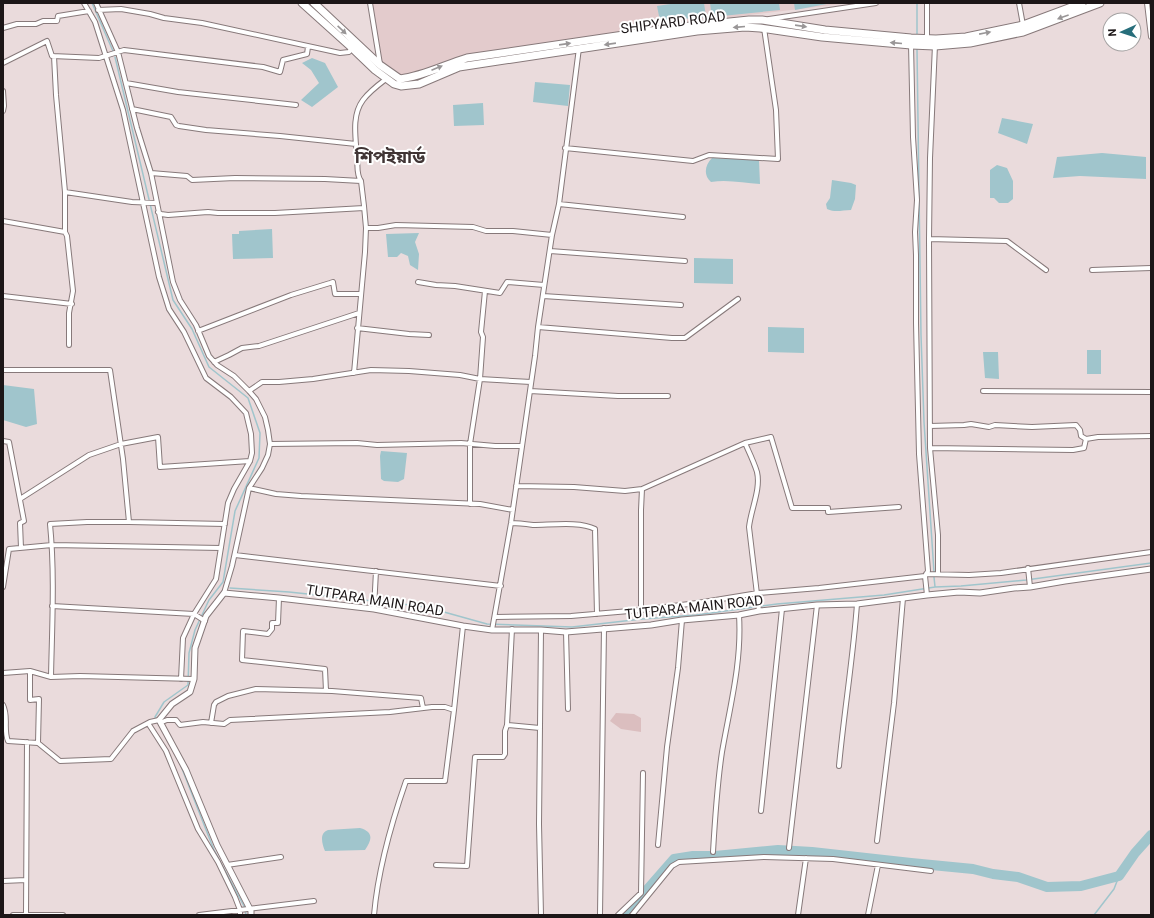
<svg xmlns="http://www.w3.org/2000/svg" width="1154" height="918" font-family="Roboto,'Noto Sans Bengali',sans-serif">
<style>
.built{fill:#e3cbcc}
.green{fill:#dbbebf}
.water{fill:#a0c5cc}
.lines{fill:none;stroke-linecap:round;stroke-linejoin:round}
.stream{stroke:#a0c5cc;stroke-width:1.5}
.river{stroke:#a0c5cc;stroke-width:10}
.minor-casing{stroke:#87797a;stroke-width:6}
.tertiary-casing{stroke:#87797a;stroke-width:7}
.primary-casing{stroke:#87797a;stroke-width:9}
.minor{stroke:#fff;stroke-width:4}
.tertiary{stroke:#fff;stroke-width:5}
.primary{stroke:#fff;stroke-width:7}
.oneway{fill:#999697}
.labels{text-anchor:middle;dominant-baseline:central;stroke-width:4;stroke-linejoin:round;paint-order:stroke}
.street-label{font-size:14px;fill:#1c1617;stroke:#fff}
.district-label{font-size:18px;font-weight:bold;fill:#403535;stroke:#fff}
</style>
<rect width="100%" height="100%" fill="#eadbdc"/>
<path class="built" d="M372,3H849L690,22L462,56L435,65L421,72L401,76L383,65Z"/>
<path class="green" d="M616,713L634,714L641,718V732L621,729L610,721Z"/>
<path class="water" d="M677,3H704L706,17L660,21L657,6Z
M710,3H779L780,10L712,17Z
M794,3H832L795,10Z
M312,58L325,63L338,87L312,107L301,100L319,83L311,70L302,63Z
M535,82L570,85L568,106L533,102Z
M483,103L484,125L454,126L453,105Z
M1002,118L1033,124L1027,144L998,133Z
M1102,153L1146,157V179L1080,176L1053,178L1057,157Z
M712,158L759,160L760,184C744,183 727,179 711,182C703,175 705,165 712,158Z
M997,165L1007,168L1013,181V199L1008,203H999L994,198H990V170Z
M832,180L851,183L856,185L855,199L851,210C842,210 836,213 827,209L826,204L830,198Z
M272,229L273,258L233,259L232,234H239V231Z
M419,233L415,242L419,254L418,270L410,265L408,256L401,253L397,257H388L386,234Z
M694,258L733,259V284L694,283Z
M768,327L804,328V353L768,352Z
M1087,350H1101V374H1087Z
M983,352H998L999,379L985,378Z
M3,385L34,389L37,424L26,427L3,420Z
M381,451L407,453L404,479L398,482L384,481L381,479L380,456Z
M360,828C374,832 372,840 365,850L325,851C322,844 319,833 328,830Z"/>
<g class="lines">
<path class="stream" d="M92,3L113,51
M917,3V37
M917,49L921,335L924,422L934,572
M115,57L173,300L192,329L209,367L248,398L260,433L259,458L235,511L223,582L209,600L195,630L189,653L188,685L164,702L155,717L156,719
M934,577L935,587
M230,588L289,592L420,606L444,612L487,624L572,627L642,619L696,615L777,604L884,595L935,587L961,586L1026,580L1151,563
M181,766L214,850L245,908L246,915
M1094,915L1114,889L1119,876"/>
<path class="river" d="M625,915L674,859L693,856H715L778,850L812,852L911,863L973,869L993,874L1018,877L1047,887L1081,886L1119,876L1135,853L1151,835"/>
<defs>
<path id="minor" d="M84,3L95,22L123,110L159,277L169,309L184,332L206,378L231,397L246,413L251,434L252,453L250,461L234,489L228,503L216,579L194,614L183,638L181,679
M96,3L118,52L137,128L151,173L173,282L180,300L196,325L209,356L217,365L234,376L249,391L256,399L265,417L268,430L270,444L268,455L262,468L249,488L232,566L224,593
M370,3L380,64
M1019,3L1023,25
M1147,3L1151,37
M98,10L121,9L150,14L164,18L202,23L340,53L349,52L352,48
M769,19L876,3
M3,28L17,24H36L43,21H57L58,16L89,11
M927,39V3
M911,44L913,137L917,200L915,232L916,255V323L919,454L928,571L925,576
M935,45L930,158L929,239L930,448L938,535V574
M54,56L56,95L65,192V232L67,236L73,291L69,313V345
M3,63L47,41L52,56L99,58L124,50L263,67L280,72L283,60L307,54L308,47
M126,83L178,92L296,105
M3,91L4,106L3,111
M132,109L171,117L176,125L179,126L206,130L280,136L356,144
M565,148L693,161L709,155L778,159L776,110L764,28
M151,173L187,176L192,180L235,178L325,179L361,181
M65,192L132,202L157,203
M559,204L683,217
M158,212L161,214L168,215L208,212L218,213H275L364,208
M3,221L65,232
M366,228H378L396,225L473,227L486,231H513L552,235
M929,239L1007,241L1046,270
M550,251L685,261
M1092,270L1151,268
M418,282L436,285L455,286L500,293L507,282L544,285
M3,296L72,304
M543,296L681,305
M538,327L672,338H685L738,299
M357,328L409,334L429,335
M198,331L291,295L330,283L333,282L335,294H361
M214,362L229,355L242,348L259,346L359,313
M3,370H110L123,459L129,522H87L50,524C55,575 52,626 51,677
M354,373L365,252L366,228L364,206L361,181C356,175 358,165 357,157C356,139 351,116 363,100C369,92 378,85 386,79
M249,391L262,382H279L313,379L371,370L409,371L460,375L480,379L531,382
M530,391L618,396H668
M983,391L1151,392
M930,426L964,425L971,424L989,427L995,425L1032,427L1076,425L1080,430L1081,436L1086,439
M3,441L9,442L24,521L20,523L21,548
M745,443C749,452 754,462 757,472C761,489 751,509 749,527L759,611
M270,444L357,443L377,445L461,443L495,446H522
M930,448L1073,450L1084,448L1086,439L1098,437L1151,436
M516,486L574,487L625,491L642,489L745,443L771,437L792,508H828V512L899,507
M249,488L276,494L301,496L480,504L513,510
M20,499L89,455L121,444L158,437L160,467L250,461
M470,504V444L480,379L483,337L481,332L485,291
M129,522L225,524
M511,523C519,523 526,524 533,525C551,525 580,521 595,529L597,614
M235,555L501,586
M1028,568L1030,587
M926,574L969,575L1001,573L1151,552
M3,587L9,549L52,545L221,548
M279,598L278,623H272V629L268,634L243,631L242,660L325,669L326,691
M52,606L194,614L205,621
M374,609L376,571
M641,610V510L642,489
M495,617L571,616L641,610L697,603L758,593L819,588L925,576L927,595
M492,630L511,523L535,356L538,327L552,235L559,204L579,48
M566,632L568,709
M30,671V700L39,699L38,743
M3,673L30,671L51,677L80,676L194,679
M3,705C9,717 3,729 8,741L38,743L60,761L111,759L133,731L150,722L159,720
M162,722L167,720H176L180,725L203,722L224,724L230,720L390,712L432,707H445L454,710L463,626
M148,723L166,751L198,829L218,862L235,897L240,910V915
M211,723L214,705L216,702L228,696L256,689L332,691L421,698L423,708
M507,725L512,629
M27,742L26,915H63
M839,766C844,712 853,659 857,604
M761,811L782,609
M877,841L894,703L903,598
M658,845L667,747L678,668L682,620
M789,848L817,605
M713,852C715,818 717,785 722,752C730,706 742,662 739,615
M227,865L281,857
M436,865L467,866L475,757H503L505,754V731L507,725L540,728
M3,881L26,880
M13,915H26
M199,915L314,901
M374,915C378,869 391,824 406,781H445L454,710
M541,915L539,824L541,630
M600,915L604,628
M618,915L641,893L643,773
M632,915L672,866L679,862L764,857L833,859L931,871
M798,915L806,858
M868,915L878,865"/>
<path id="tertiary" d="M251,915V911L217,845L186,770L159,720L172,704L190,692L194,679L195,648L206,616L224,593L279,598L374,609L463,626L492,630H541L566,632L651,625L682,620L739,615L759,611L817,605L857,604L927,595L959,592L980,593L1014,588L1030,587L1065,581L1151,569"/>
<path id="primary" d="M302,3L352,48L375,70L394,84L401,86L419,84L459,67L697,31L745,27L760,28L822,37L911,45L935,46L970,43L1023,32L1100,3
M314,3L380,65L400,79C424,76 444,65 467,58L671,28L749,20H762L825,30L911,38L936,39L966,37L1023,25L1082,3"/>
</defs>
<use href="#minor" class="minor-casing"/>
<use href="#tertiary" class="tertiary-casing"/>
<use href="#primary" class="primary-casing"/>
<use href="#minor" class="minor"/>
<use href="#tertiary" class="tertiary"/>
<use href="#primary" class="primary"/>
</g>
<defs><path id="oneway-solid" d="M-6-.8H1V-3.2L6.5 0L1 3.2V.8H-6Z"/></defs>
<g class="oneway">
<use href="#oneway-solid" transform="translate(1063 17) rotate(160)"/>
<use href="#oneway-solid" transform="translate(801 26) rotate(8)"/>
<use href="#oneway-solid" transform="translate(739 27) rotate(175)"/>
<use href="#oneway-solid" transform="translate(342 30) rotate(43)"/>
<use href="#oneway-solid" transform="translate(985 33) rotate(-11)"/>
<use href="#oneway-solid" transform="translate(896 43) rotate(-175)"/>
<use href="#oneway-solid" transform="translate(565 44) rotate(-8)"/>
<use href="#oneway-solid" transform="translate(610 44) rotate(172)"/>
<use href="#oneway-solid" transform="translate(437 68) rotate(-23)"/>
</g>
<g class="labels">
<g class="street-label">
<text transform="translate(673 22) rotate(-7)">SHIPYARD ROAD</text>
<text transform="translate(375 600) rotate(9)">TUTPARA MAIN ROAD</text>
<text transform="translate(694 607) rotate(-6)">TUTPARA MAIN ROAD</text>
</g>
<g class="district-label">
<text x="390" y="156">শিপইয়ার্ড</text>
</g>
</g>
<rect width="1154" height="918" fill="none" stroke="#1c1617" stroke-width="8"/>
<g transform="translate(1122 32) rotate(267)"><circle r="19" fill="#ffffff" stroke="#a4a2a2"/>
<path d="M0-3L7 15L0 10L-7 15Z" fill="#276e7b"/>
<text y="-6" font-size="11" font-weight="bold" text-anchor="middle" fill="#1c1617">N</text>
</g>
</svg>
